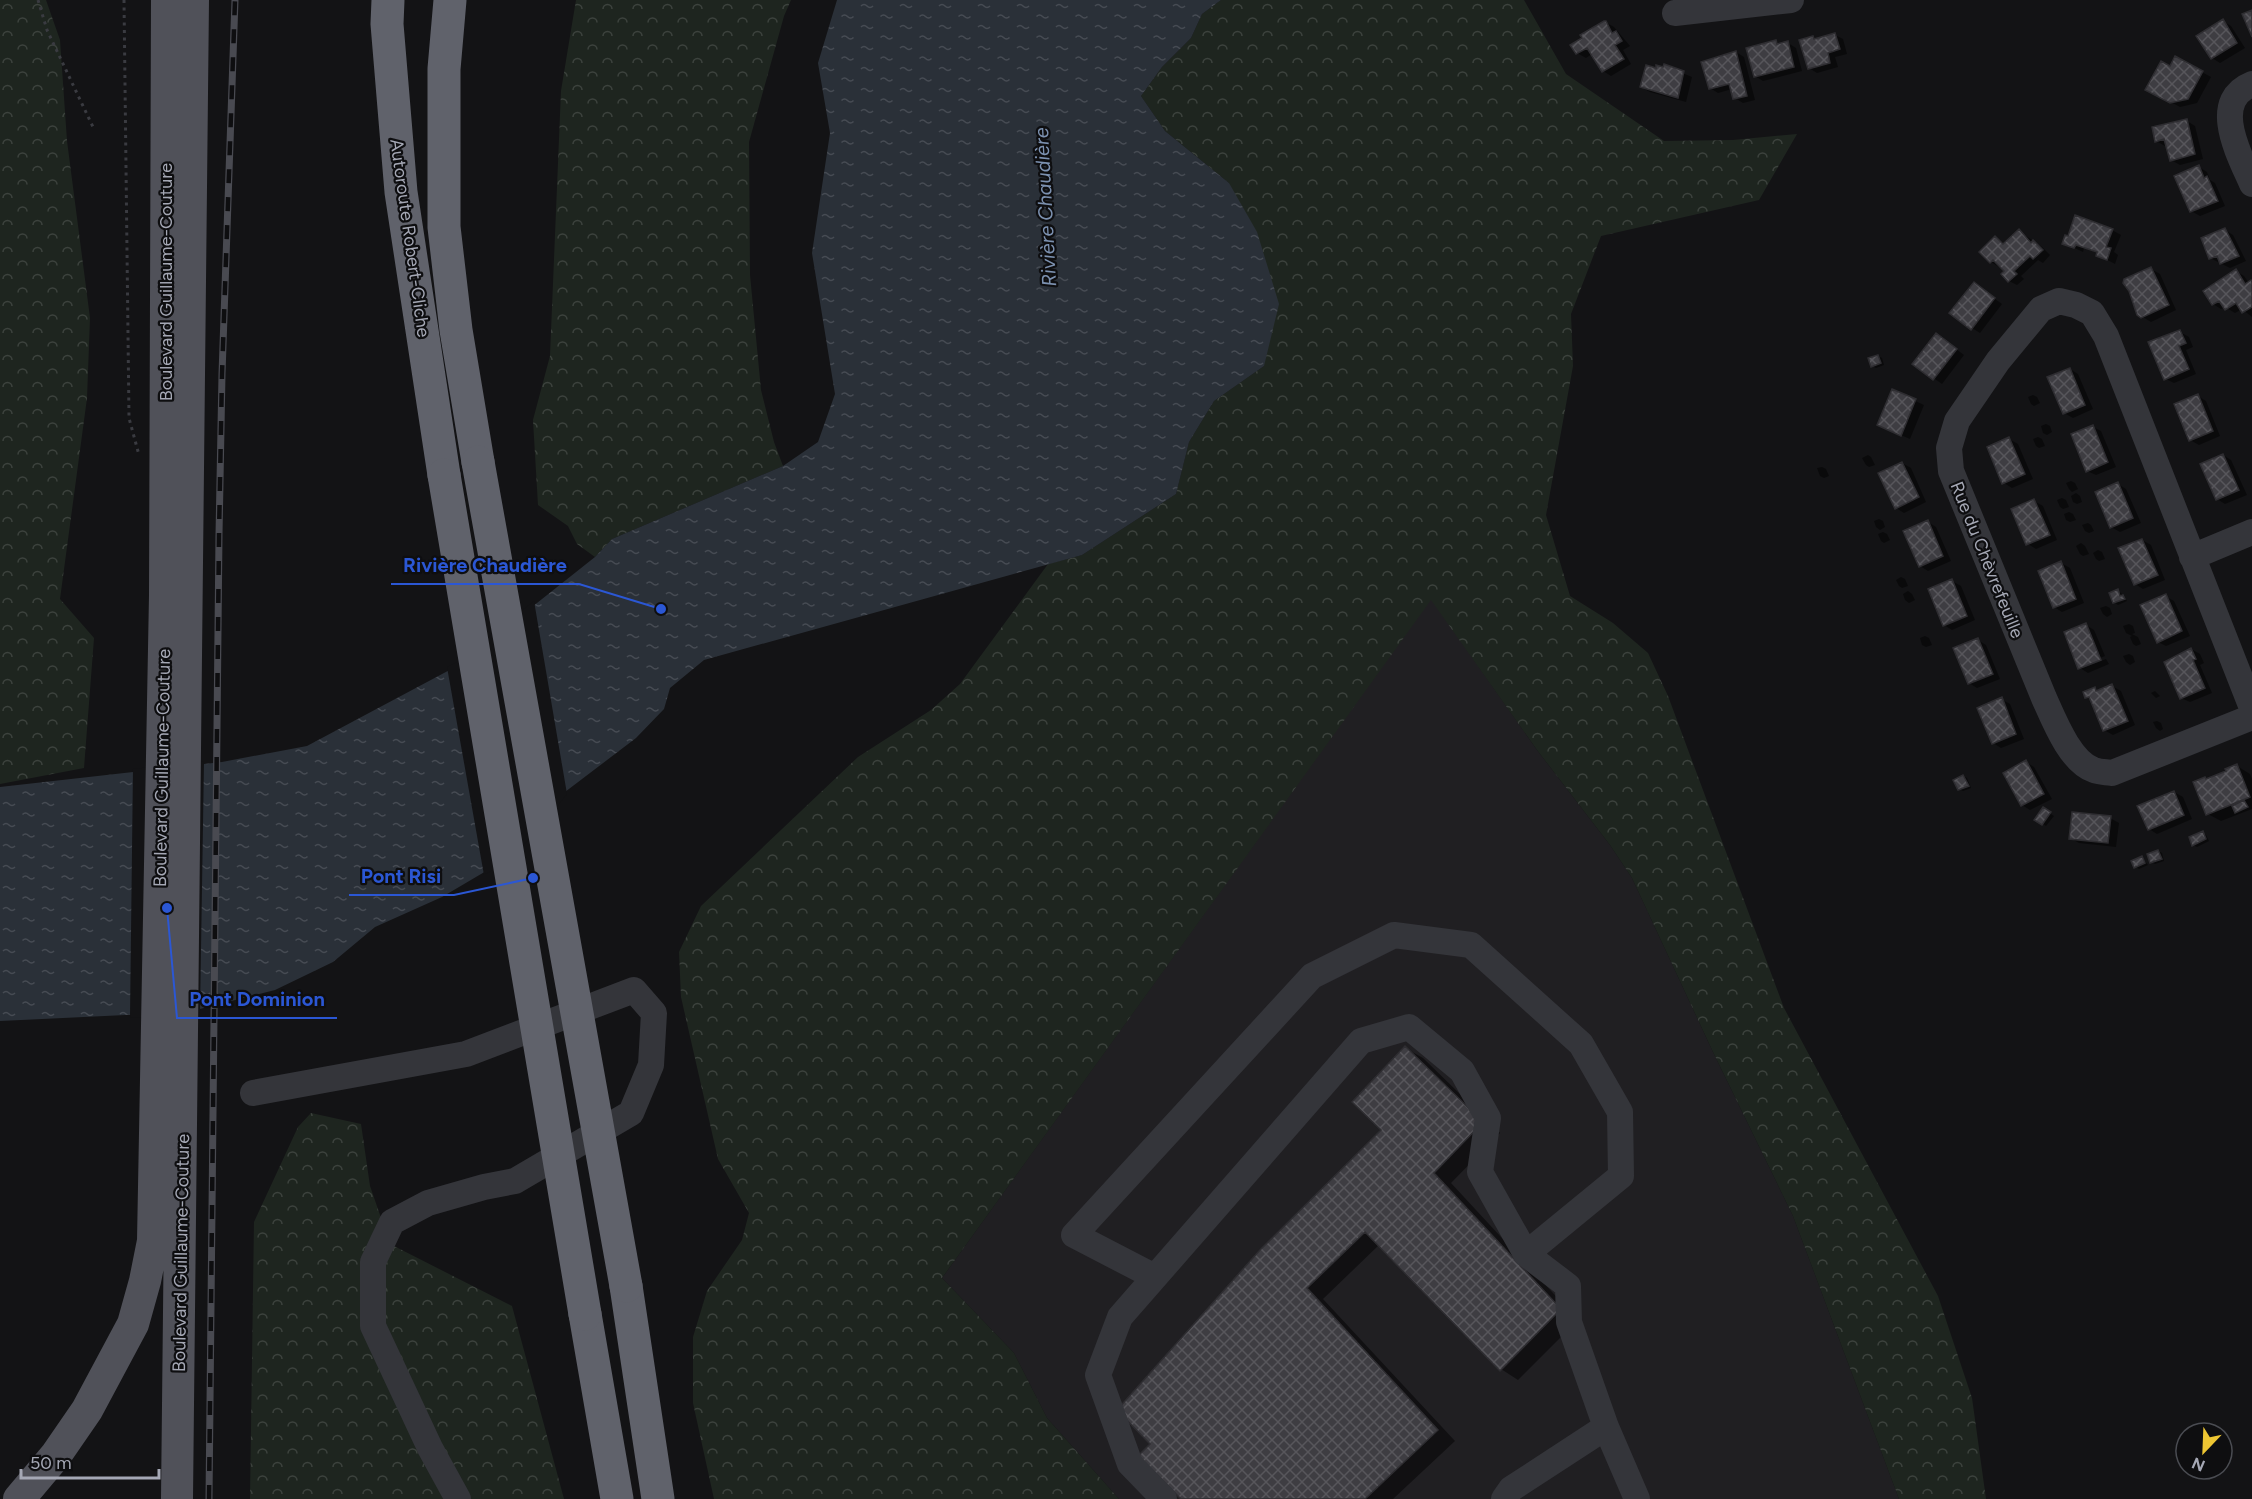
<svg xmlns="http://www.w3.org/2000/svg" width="2252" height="1499" font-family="Figtree,sans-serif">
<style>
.built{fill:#201f22}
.forest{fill:url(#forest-crowns)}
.water{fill:url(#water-ripples)}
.pier{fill:#131315}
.shadow{fill:#0007}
.building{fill:url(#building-cross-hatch);stroke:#2e2d31;stroke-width:1.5}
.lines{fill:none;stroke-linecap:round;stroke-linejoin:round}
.path{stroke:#3a3b41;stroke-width:3;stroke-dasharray:3 4.5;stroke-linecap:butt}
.minor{stroke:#34353a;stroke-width:26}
.major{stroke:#505159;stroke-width:32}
.highway{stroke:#60626b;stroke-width:33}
.rail-casing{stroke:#494a51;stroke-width:7}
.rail{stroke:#0e0e10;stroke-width:4.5;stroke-dasharray:14;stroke-linecap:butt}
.highway-bridge{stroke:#60626b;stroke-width:33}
.labels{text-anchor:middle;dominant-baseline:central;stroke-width:4.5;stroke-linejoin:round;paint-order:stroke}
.street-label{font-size:18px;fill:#a5a8b5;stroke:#0e0e10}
.water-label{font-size:20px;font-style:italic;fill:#7c91b0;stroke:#0e0e10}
.leader{fill:none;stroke:#2b57d4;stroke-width:2}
.callout-dot{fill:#2b57d4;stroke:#0e0e10;stroke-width:2}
.callout-label{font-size:20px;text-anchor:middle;font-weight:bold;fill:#2b57d4;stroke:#0e0e10;stroke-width:4.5;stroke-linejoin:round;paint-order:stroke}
</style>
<defs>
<pattern id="forest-crowns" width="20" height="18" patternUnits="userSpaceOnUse" patternTransform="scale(1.5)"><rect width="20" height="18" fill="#1e251f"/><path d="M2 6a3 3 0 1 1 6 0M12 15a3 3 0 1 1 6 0" fill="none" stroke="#3c423d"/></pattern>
<pattern id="water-ripples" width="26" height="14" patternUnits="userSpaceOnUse" patternTransform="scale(1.5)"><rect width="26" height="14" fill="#2a3038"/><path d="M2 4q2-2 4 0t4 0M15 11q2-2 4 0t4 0" fill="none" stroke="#464b53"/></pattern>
<pattern id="building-cross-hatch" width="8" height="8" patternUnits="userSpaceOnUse" patternTransform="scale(1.5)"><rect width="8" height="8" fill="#3e3d42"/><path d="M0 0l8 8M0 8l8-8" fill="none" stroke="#57565b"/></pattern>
</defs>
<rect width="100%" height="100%" fill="#131315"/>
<path class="built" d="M1431,599L1537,750L1610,845L1632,878L1713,1052L1793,1216L1899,1499H1119L1047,1418L1014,1353L942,1278Z"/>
<path class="forest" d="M0,0H46L60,40L67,141L90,318L87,398L60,599L94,638L84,768L0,784Z
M576,0H791L784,16L749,142L750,275L761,390L774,442L783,466L612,539L595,557L577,544L568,526L538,505L533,420L550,356L561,91Z
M1221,0H1524L1566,74L1664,141L1733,140L1797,134L1759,200L1601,236L1571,314L1573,366L1546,515L1570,596L1613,623L1648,653L1668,696L1784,1008L1938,1296L1972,1398L1986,1499H1899L1793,1216L1713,1052L1632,878L1610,845L1537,750L1431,600L942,1278L1014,1353L1047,1418L1119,1499H714L693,1403V1337L707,1291L742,1240L749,1213L718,1159L681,997L679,952L701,906L858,757L931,710L960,684L1048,564L1082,555L1176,494L1189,442L1214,401L1264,366L1229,183L1165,131L1141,96L1162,67L1191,38L1202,14Z
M311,1113L361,1124L370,1186L390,1244L512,1306L564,1499H250L254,1222L298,1127Z"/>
<path class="water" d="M837,0H1221L1202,14L1191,38L1162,67L1141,96L1165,131L1229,183L1257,232L1279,304L1264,366L1214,401L1189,442L1176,494L1082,555L704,660L670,688L664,709L636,738L561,795L498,864L442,897L375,927L333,962L275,990L188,1012L0,1021V787L222,762L307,746L459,665L595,557L612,539L783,466L818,442L835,394L812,253L830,133L818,63Z"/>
<path class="pier" d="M534,601L567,794L536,833L500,866L484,875L447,667L457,662Z
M204,761L200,1012L188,1015L130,1018L133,769Z"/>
<path class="shadow" d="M2223,21L2231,26L2245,48L2220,63L2212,58Z
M1605,22L1614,27L1630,46L1623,50L1631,64L1611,76L1603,71L1592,54L1586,58L1577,53Z
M1835,35L1843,39L1847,54L1835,57L1838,67L1817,73L1809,68L1812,37L1817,40Z
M1776,42L1781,45L1788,43L1796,48L1802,71L1763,81L1755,76Z
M1736,52L1744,57L1755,100L1743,103L1735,98L1732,89L1718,93L1710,88Z
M2176,58L2211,77L2197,103L2180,107L2147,89L2170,68Z
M1665,66L1692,77L1686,102L1650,92L1641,87L1657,69L1665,68Z
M2187,121L2195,126L2203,159L2180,165L2171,160L2167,145L2165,146L2156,141Z
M2199,167L2207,172L2210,180L2215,183L2225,206L2200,216L2191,211Z
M2112,230L2121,235L2114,252L2118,255L2115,264L2098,255L2099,253L2084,248L2083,252L2064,243Z
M2225,230L2233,235L2246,261L2230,268L2210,258Z
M2019,231L2042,247L2050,255L2043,263L2038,260L2021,276L2024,279L2017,285L2009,281L2006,271L2000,266L1999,267L1991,262L1996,238L2005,244Z
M2151,269L2160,274L2176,310L2151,322L2138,314Z
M2236,271L2244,276L2249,283H2252V317L2242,309L2235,313L2225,307L2221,309L2213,304Z
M1974,284L2002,304L1980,333L1972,328Z
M2180,332L2189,337L2193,347L2186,350L2196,374L2174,383L2166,379Z
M1944,340L1964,355L1942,384L1914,364Z
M1878,356L1882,358L1884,365L1876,368L1872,366Z
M2070,369L2078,374L2093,409L2073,418L2064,413Z
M1893,391L1924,405L1910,439L1878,425Z
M2033,395L2037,397L2040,403L2034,406L2031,404L2028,397Z
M2198,396L2206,401L2220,436L2199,445L2190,440Z
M2046,424L2050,426L2052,432L2047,435L2043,433L2041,426Z
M2093,427L2101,431L2116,467L2096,475L2087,471Z
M2038,437L2042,439L2045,446L2039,448L2036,446L2033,439Z
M2009,439L2018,444L2033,479L2012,488L2004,483Z
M1868,455L1871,457L1875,465L1869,467L1866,465L1862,458Z
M2223,455L2231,460L2247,495L2225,504L2217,499Z
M1902,463L1911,468L1926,502L1904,513L1896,508Z
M1822,467L1826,469L1829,476L1824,478L1820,476L1817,468Z
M2071,481L2075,483L2078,489L2072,492L2069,489L2066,483Z
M2118,484L2126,489L2141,523L2120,532L2111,527Z
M2076,493L2080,496L2082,502L2077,504L2073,502L2071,496Z
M2062,498L2066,500L2069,507L2063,509L2060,507L2057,500Z
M2034,501L2043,506L2057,540L2036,549L2028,544Z
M2069,512L2073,514L2076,520L2070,522L2066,520L2064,514Z
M1879,519L1883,521L1885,527L1880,530L1876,527L1874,521Z
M1928,522L1936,527L1951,561L1928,571L1920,566Z
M2088,523L2091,525L2094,531L2089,533L2085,531L2082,525Z
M1883,532L1887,534L1890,540L1884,543L1881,541L1878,534Z
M2142,540L2151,545L2165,580L2143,589L2135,584Z
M2081,543L2085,546L2089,554L2083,556L2080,554L2076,546Z
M2098,550L2102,552L2105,559L2099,561L2096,559L2093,553Z
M2061,563L2070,568L2084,603L2062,612L2054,607Z
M1901,577L1905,579L1908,586L1902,588L1899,586L1896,580Z
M1952,581L1961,586L1975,620L1952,630L1944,625Z
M1908,591L1912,594L1915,600L1909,603L1905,600L1903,594Z
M2117,591L2121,593L2127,601L2118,605L2114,602Z
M2165,596L2174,601L2190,636L2166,646L2158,642Z
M2106,606L2110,608L2112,614L2107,617L2103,614L2100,608Z
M2129,624L2133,626L2135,633L2132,634L2138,637L2141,644L2136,646L2133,644L2130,637L2132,636L2126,633L2123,626Z
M2086,625L2094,630L2105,656L2083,665V668L2106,659L2109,664L2088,673L2080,668Z
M1925,636L1929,638L1932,645L1926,647L1922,645L1920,638Z
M1978,640L1986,645L2000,679L1977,688L1969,683Z
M2191,649L2200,654L2204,663L2200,665L2212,693L2190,702L2181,698Z
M2129,654L2133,656L2135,662L2130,665L2126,662L2123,656Z
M2112,686L2121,691L2135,725L2113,735L2104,730L2092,700L2087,697L2095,689L2099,691Z
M2155,691L2160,696L2156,698L2151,693Z
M2001,699L2010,704L2024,739L2001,748L1993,743Z
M2157,721L2161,723L2163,729L2160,731L2156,728L2153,722Z
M2026,762L2034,767L2052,799L2030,810L2022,805Z
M2237,766L2250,774L2252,779V809L2221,821L2208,814V780Z
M1963,776L1967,778L1971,788L1963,791L1959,789Z
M2174,792L2183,797L2192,819L2157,834L2149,829Z
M2043,809L2054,816L2046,826L2036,819Z
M2110,818L2119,823L2116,847L2079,843L2070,838Z
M2203,833L2206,835L2209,841L2197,847L2193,845Z
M2158,851L2162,853L2164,861L2155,864L2151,862Z
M2142,858L2148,865L2139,869L2136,867Z
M1405,1048L1423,1058L1500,1133L1451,1183L1578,1320L1518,1380L1501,1369L1379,1245L1323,1299L1455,1441L1393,1499H1184L1152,1444L1383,1130Z"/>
<path class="building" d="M2252,10V37L2242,14Z
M2223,19L2237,43L2211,59L2196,36Z
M1604,21H1606L1612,33L1616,31L1622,41L1615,45L1624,59L1602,72L1587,48L1576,54L1570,45L1582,38L1580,35Z
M1835,33L1840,49L1828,53L1830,63L1808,69L1799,40L1813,36L1814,39Z
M1776,40L1777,44L1788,41L1794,67L1754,77L1746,48Z
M1736,51L1747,96L1733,99L1729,84L1709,89L1701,62Z
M2175,56L2203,71L2188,99L2170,103L2145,90L2161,61L2170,66Z
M1664,64L1684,71L1678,98L1640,87L1646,65L1656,68V65L1663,67Z
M2187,119L2195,154L2170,161L2164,139L2155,142L2152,127Z
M2199,165L2204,178L2207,176L2218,201L2190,212L2174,176Z
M2075,215L2113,229L2106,247L2111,248L2107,260L2096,256L2097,252L2076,245L2074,248L2062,244L2065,235L2068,236Z
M2225,228L2239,256L2220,264L2217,256L2209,259L2201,238Z
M2019,229L2031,243L2033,240L2043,250L2033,259L2030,256L2014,271L2017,274L2008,282L2001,274L2004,271L1993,260L1990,263L1979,252L1995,236L2003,244Z
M2151,267L2169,305L2141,318L2137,315L2129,291L2123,283L2124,279Z
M2236,269L2245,284L2251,280L2252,282V307L2242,313L2236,303L2225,310L2219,301L2212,305L2203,291Z
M1974,282L1995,298L1971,330L1949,313Z
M2180,330L2186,343L2179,346L2189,369L2164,380L2148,342Z
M1936,333L1957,349L1933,380L1912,364Z
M1878,355L1881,363L1871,367L1868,358Z
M2070,368L2085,405L2063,414L2047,377Z
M1892,389L1916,399L1901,436L1877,425Z
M2198,394L2213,431L2189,441L2174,404Z
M2093,425L2108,462L2086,472L2071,434Z
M2009,437L2025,474L2002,484L1987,447Z
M2223,454L2239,490L2216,500L2200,464Z
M1902,462L1919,497L1895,509L1878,473Z
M2118,482L2133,518L2110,528L2095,492Z
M2034,499L2050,535L2026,545L2011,509Z
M1928,520L1943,556L1919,567L1903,531Z
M2142,539L2158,575L2134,585L2118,548Z
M2061,561L2076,599L2053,608L2038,571Z
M1952,579L1967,616L1943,626L1928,589Z
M2118,589L2120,596L2123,595L2125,599L2113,603L2109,593Z
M2166,594L2182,631L2157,643L2140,605Z
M2086,623L2101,660L2078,669L2064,632Z
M1978,638L1993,674L1968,684L1953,648Z
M2191,648L2196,659L2193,660L2205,688L2180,699L2164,662Z
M2112,684L2128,721L2103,731L2089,697L2085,698L2083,692L2095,687L2096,691Z
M2002,697L2016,734L1992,744L1977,708Z
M2026,760L2044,794L2021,806L2003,773Z
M2237,764L2250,797L2206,815L2193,782L2205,777L2206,779L2226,771L2225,769Z
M1963,775L1969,786L1958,790L1953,780Z
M2174,791L2184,815L2148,830L2137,806Z
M2244,800L2248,807L2235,813L2232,806Z
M2043,807L2051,812L2042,825L2034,820Z
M2072,812L2111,816L2108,843L2069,839Z
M2203,831L2206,839L2192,846L2189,837Z
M2158,850L2162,859L2150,863L2147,854Z
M2142,856L2145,863L2134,868L2131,861Z
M1405,1046L1483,1122L1434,1173L1561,1309L1500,1371L1365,1232L1307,1288L1438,1430L1365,1499H1181L1138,1456L1150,1444L1117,1410L1260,1250L1381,1130L1352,1102Z"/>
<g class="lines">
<path class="path" d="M38,0L47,30L93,127
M124,0L129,418L139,455"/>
<path class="minor" d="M1675,13L1791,0
M2252,84C2209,101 2240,156 2252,184
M2192,557L2252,532
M2252,708L2106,336L2092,313L2076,305L2059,301L2041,309L1998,361L1957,421L1949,448L1951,471L2044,698C2054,720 2070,762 2094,770C2099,772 2106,772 2112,773L2252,717
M253,1093L466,1054L634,990L654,1013L651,1065L631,1113L515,1181L484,1187L428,1203L392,1222L373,1262V1326L430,1448L458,1499
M1155,1277L1074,1235L1312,976L1394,935L1471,945L1581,1044L1620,1112L1621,1176L1526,1254
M1164,1499L1130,1464L1098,1375L1120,1317L1361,1041L1409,1027L1462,1071L1488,1118L1480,1172L1526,1254L1568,1286L1569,1322L1606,1427L1637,1499
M1504,1499L1511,1489L1606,1427"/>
<path class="major" d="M19,1499L56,1455L87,1410L133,1324L145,1281L153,1241L165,595L167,0
M177,1499L193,0"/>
<path class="highway" d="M388,0L387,24L401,192L444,475
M450,0L444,69V227L456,330L478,462
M626,1286L658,1499
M585,1314L617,1499"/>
<defs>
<path id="rail" d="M209,1499L219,535L222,374L235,0"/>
</defs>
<use href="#rail" class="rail-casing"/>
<use href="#rail" class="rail"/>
<path class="highway-bridge" d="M478,462L626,1286
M444,475L585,1314"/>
</g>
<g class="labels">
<g class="street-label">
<text transform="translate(410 238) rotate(82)">Autoroute Robert-Cliche</text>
<text transform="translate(166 282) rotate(-90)">Boulevard Guillaume-Couture</text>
<text transform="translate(1987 560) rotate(68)">Rue du Chèvrefeuille</text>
<text transform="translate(162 768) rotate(-89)">Boulevard Guillaume-Couture</text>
<text transform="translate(181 1253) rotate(-89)">Boulevard Guillaume-Couture</text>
</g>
<g class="water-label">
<text transform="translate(1045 207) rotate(-93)">Rivière Chaudière</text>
</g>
</g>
<path class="leader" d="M661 609L579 584H391M533 878L454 895H349M167 908L177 1018H337"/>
<g class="callout-dot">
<circle cx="661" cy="609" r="6"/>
<circle cx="533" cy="878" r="6"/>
<circle cx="167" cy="908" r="6"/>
</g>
<g class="callout-label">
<text x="485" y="572">Rivière Chaudière</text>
<text x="401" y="883">Pont Risi</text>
<text x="257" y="1006">Pont Dominion</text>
</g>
<g transform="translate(2204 1451) rotate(203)"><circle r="28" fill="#0e0e10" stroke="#4a4c52" stroke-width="1.5"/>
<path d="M0-4.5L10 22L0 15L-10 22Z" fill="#eec633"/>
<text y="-9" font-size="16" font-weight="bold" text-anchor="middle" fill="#a5a8b5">N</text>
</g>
<path d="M21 1469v9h138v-9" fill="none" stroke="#a5a8b5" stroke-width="3"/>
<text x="30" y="1469" font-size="18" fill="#a5a8b5" stroke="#0e0e10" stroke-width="4.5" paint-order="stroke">50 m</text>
</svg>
